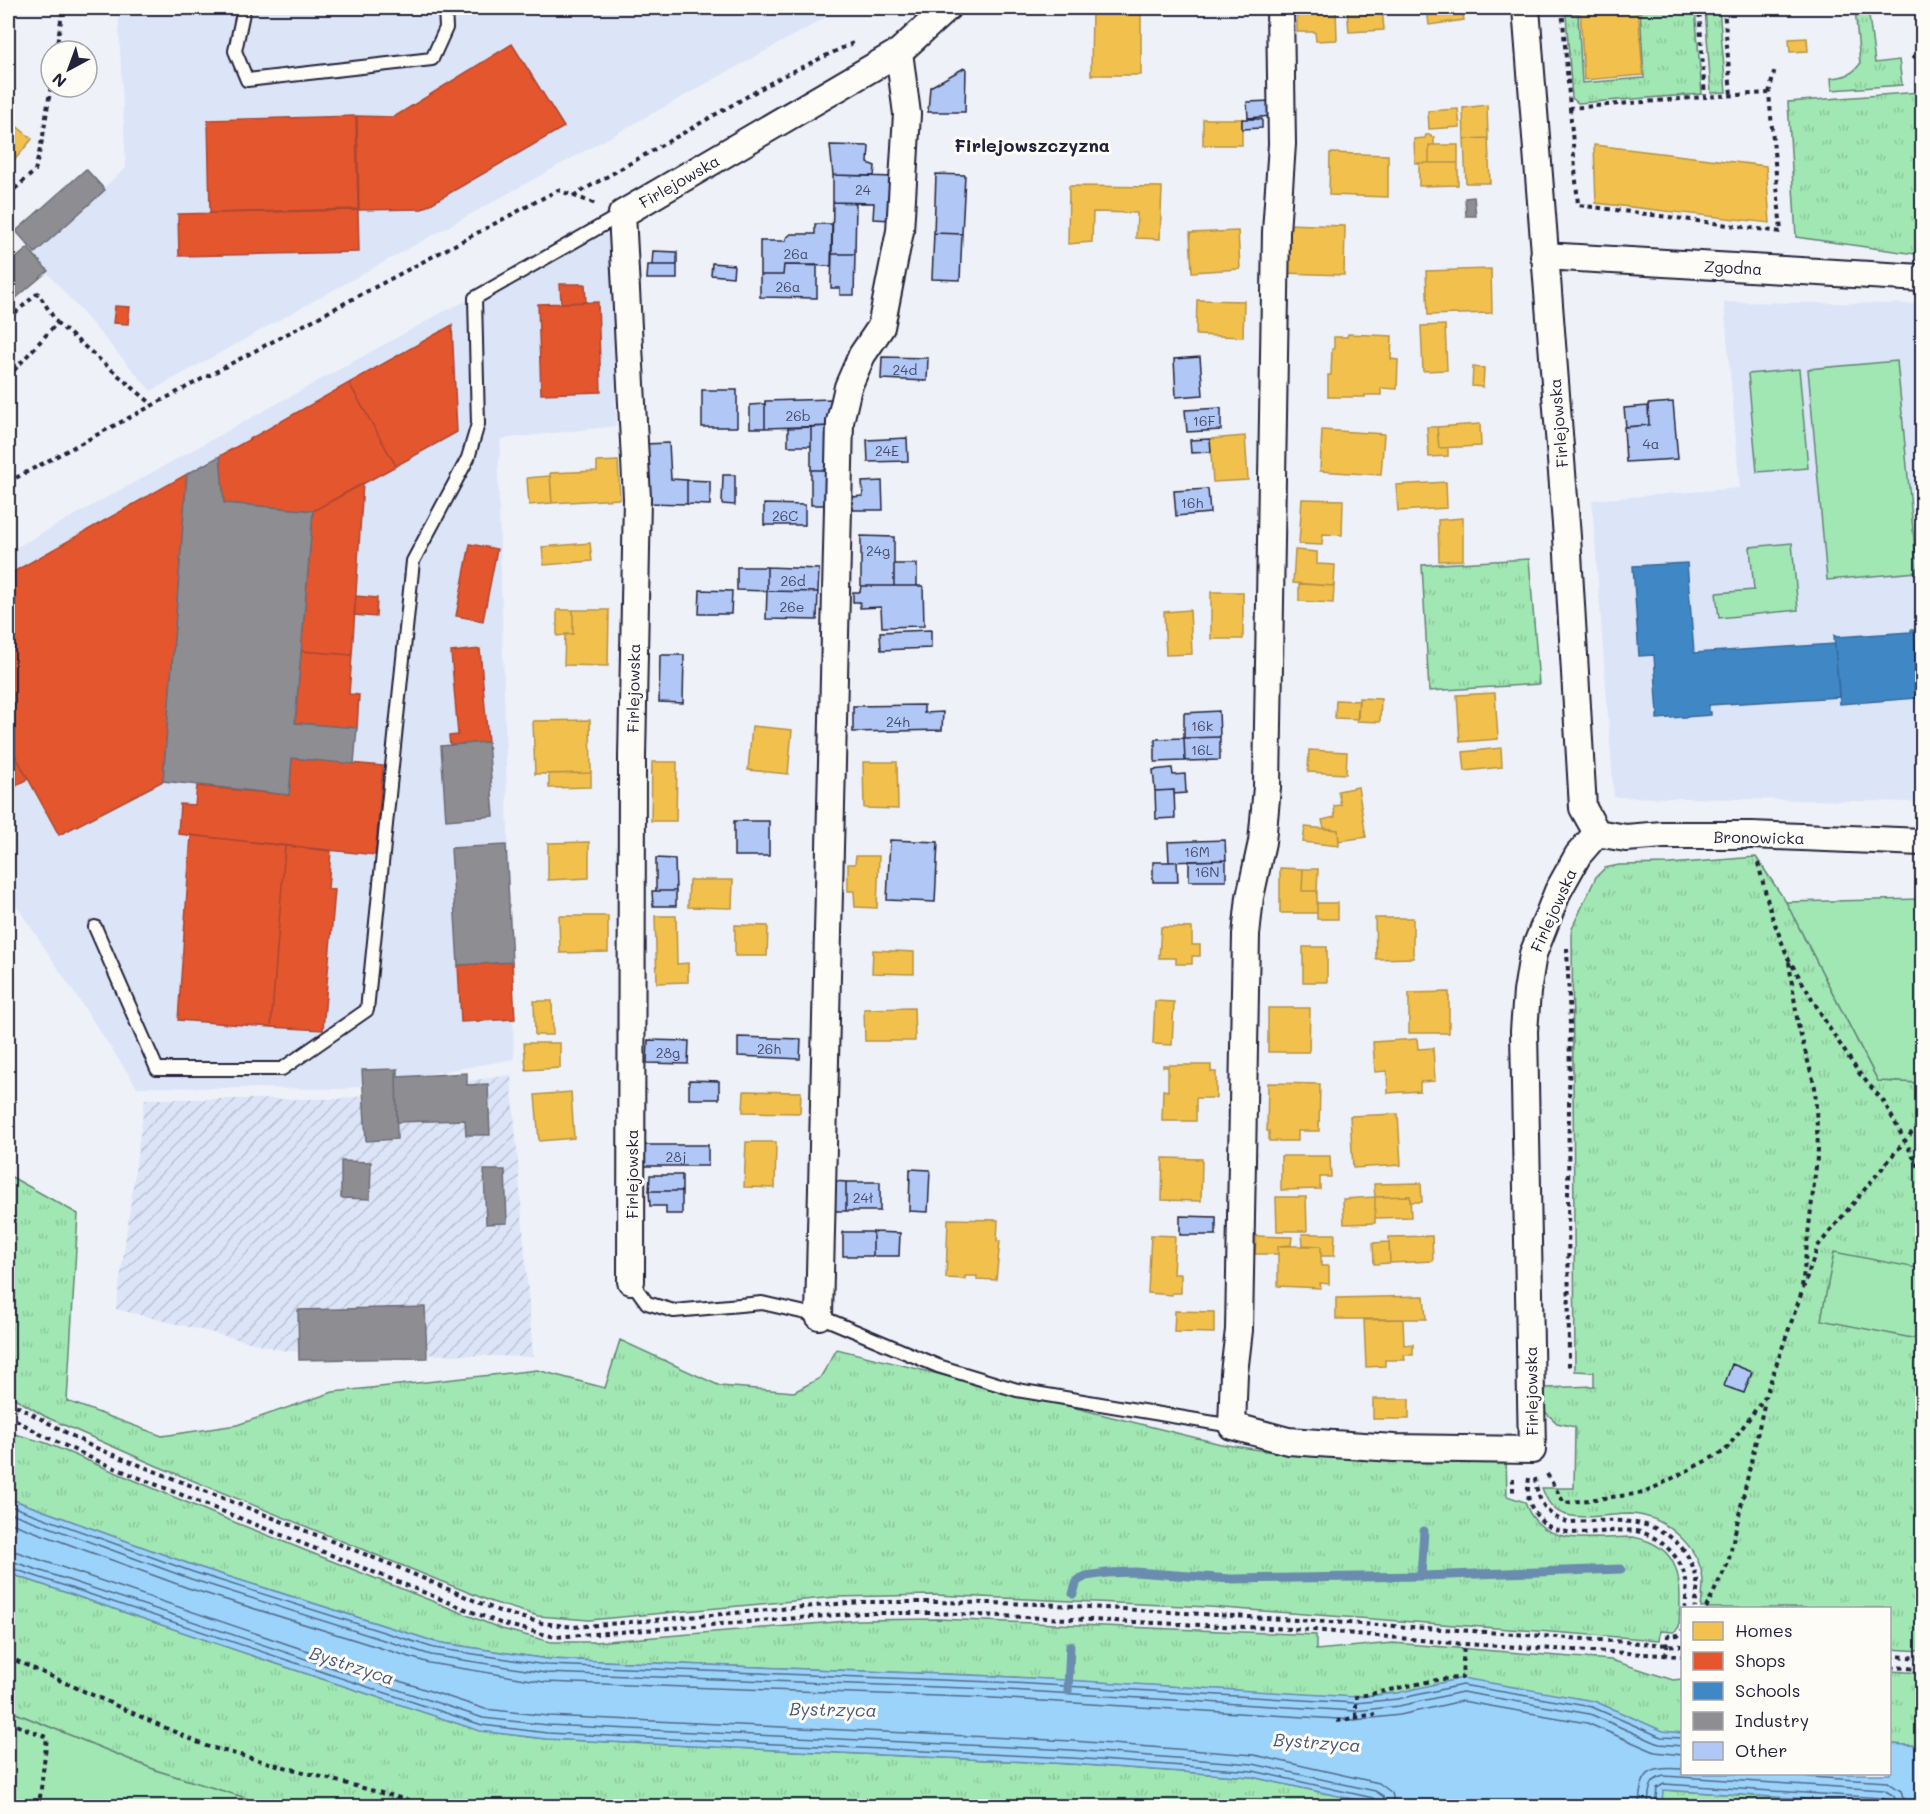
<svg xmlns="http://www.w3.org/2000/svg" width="1930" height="1814" font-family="Mali,sans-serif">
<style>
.built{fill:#dce4f7}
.industrial{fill:url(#industrial-furrows)}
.grass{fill:url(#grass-tufts);stroke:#628477;stroke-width:1.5}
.green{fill:#a1e7b3;stroke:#628477;stroke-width:1.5}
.water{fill:#9bd3fb;stroke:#6b8cae;stroke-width:1.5}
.homes{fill:#f2c14e;stroke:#b49148;stroke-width:1.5}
.shops{fill:#e4572e;stroke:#aa4732;stroke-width:1.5}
.schools{fill:#3f88c5;stroke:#36699c;stroke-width:1.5}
.industry{fill:#8d8d92;stroke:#6d6d78;stroke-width:1.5}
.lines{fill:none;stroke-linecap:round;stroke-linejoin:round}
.shore{stroke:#526988;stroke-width:1.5}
.stream{stroke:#6b8cae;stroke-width:9}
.building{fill:#b1c7f6;stroke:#22223b;stroke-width:1.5}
.lane-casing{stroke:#22223b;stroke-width:16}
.street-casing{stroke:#22223b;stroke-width:30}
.path{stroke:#22223b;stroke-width:4;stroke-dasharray:4.5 4.5;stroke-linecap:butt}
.lane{stroke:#fdfcf7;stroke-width:12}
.street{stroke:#fdfcf7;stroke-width:26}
.labels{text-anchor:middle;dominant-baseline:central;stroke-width:6;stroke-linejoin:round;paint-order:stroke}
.number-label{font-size:14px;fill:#464b6a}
.street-label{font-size:16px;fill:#22223b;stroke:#fdfcf7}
.neighbourhood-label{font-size:18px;font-weight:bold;fill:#22223b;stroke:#fdfcf7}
.water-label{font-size:18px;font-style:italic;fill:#465775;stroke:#fdfcf7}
</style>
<defs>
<pattern id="industrial-furrows" width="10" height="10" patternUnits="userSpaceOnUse" patternTransform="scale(1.5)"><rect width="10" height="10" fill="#dce4f7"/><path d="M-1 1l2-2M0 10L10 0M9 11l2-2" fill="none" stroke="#bcc3d5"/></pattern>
<pattern id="grass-tufts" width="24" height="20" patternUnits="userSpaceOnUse" patternTransform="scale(1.5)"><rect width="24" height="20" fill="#a1e7b3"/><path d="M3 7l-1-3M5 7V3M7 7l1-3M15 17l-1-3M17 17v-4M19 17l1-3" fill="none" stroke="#8ac69b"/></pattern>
</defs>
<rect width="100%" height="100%" fill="#eef1f7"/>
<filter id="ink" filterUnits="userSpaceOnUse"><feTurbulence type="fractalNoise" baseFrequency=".0167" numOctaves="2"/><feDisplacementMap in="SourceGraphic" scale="12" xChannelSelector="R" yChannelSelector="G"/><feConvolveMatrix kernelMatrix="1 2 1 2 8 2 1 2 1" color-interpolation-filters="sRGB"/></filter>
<g filter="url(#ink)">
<path class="built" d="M118,8H843L151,391L30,253L126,168Z
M614,230L616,426L501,439L498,471L514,1059L343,1089L137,1087L8,893V552L443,312Z
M1724,302L1922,304V802L1614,797L1592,500L1740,488Z"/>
<path class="industrial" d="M511,1075L533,1357L286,1351L116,1309L145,1099H340Z"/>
<path class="grass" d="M1640,8H1695L1702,94L1578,103L1572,98L1566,14L1578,13L1582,83L1644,78Z
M1705,8H1719L1726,92L1711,93Z
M1855,8H1868L1875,63L1899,60L1902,85L1832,90L1831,78C1844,77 1852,75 1860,64Z
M1920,92L1922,116V255L1796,237L1788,102Z
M1529,559L1539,684L1429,691L1422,565Z
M1756,857L1786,902L1878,1081L1922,1083V1651L1890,1649V1608H1701C1702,1599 1703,1590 1703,1581C1700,1546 1664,1515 1630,1514C1610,1514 1578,1521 1561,1513C1550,1508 1546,1498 1542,1488H1574L1575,1427L1557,1423L1543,1410L1542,1394L1547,1388L1594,1386V1372L1575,1371L1572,928L1596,877L1605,868L1619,865L1670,864Z
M8,1175L78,1214L67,1401L162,1436L237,1425L333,1392L537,1370L605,1388L620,1340L720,1386L794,1392L820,1378L837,1349L1221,1444L1292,1455L1506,1458L1507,1496L1525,1502C1540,1549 1594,1537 1633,1537C1685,1547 1681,1585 1679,1627L1674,1632L1660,1631L1659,1640L1209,1607L934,1595L836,1597L589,1620L538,1616L492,1602L157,1466L46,1417L8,1394Z
M8,1432L46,1443L219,1516L502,1629L551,1642H595L859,1620L938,1619L1316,1635V1650L1393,1643L1611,1660L1673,1680L1682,1679V1733L1664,1732L1594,1701L1397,1693L1348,1697L994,1676L547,1659L436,1642L195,1566L8,1498Z
M8,1573L286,1667L481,1731L546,1739L1071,1764L1252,1777L1384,1806H272L158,1771L8,1710Z
M1890,1671L1922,1673V1746L1890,1744Z
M1663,1790L1914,1806H1608Z"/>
<path class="green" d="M1897,361L1917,572L1827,580L1808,369Z
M1799,369L1808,468L1757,472L1748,374Z
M1792,543L1798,610L1719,618L1716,593L1754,590L1750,547Z
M1922,899V1083L1878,1081L1786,902Z
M1834,1252L1922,1269V1340L1821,1320Z
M8,1710L158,1771L272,1806H8Z"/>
<path class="water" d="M8,1498L195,1566L436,1642L547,1659L994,1676L1356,1697L1397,1693L1462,1678L1594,1701L1663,1731L1682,1733V1774H1890V1744L1922,1746V1806L1663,1790L1662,1804L1608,1806H1384L1252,1777L1071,1764L546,1739L480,1731L286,1667L8,1573Z"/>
<path class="homes" d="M1092,8H1141V75H1091Z
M1297,8H1336L1337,40L1316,41L1315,32H1297Z
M1347,8H1382L1384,30L1349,32Z
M1413,8H1462L1464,20L1429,25L1427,8L1414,10Z
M1580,8H1638L1643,75L1584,80Z
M1807,38L1808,51L1790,52L1789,39Z
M1487,105L1488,138L1464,139L1463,108Z
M1458,109L1460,127L1429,129L1428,111Z
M8,119L32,139L8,168Z
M1203,119H1242V145H1203Z
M1426,135H1431V137H1434V145H1429V163H1415L1414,139L1425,138Z
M1488,138L1490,183H1466L1464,139Z
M1429,145H1458V163H1429Z
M1594,145L1766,166L1770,223L1596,203Z
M1330,153L1388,155V197L1329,195Z
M1419,163H1458V185L1419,186Z
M1069,186L1162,187L1160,239L1136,238L1137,213L1093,212L1092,242L1068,244Z
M1285,224L1345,226L1344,275L1284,273Z
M1238,231L1240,269L1192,272L1190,233Z
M1491,269L1492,313L1428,315L1426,271Z
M1197,300L1244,301L1243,337L1196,335Z
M1445,325L1447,370L1423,371L1421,326Z
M1348,334L1392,336L1391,359L1398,360L1397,389L1381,388V395H1365V397H1328V375H1331L1332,349H1334V337H1347Z
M1473,367L1484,368L1483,387L1472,386Z
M1480,424L1481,446L1439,448L1437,427Z
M1427,427H1437L1439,448H1448V456L1429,457Z
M1322,430L1384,434L1381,475L1320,471Z
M1245,436L1248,480L1213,482L1210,439Z
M618,461L620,499L552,503L550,473L597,471V462Z
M550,476L552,503L529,505L527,478Z
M1446,482L1447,508L1398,511L1396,485Z
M1302,499L1343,500L1342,535L1323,534L1322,545L1299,544Z
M1463,518V560L1439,561L1438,520Z
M590,543L592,561L544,565L542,547Z
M1295,550L1317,552V564L1335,565L1334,586L1293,583Z
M1299,584L1334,586L1333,603L1299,601Z
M1211,592H1243V639H1211Z
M557,610H573V634L557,636Z
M573,610H609L608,666L564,665L565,634H573Z
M1190,610L1192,654L1166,655L1164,612Z
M1495,693L1498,739L1460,742L1457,695Z
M1359,698L1381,699L1380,722L1357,721Z
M1336,700L1359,701L1358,719L1335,718Z
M590,720L591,773L535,774L533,721Z
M752,726L792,730L788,774L748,770Z
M1501,748L1502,767L1465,771L1463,752Z
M1309,750L1347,752L1346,774L1308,772Z
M652,762H677L676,821H651Z
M863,762H897L898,809L864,808Z
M591,773V787L549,788V774Z
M1358,787L1366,837L1339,841L1338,830L1324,828L1322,820L1335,817L1334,806L1341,805L1338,791Z
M1305,827L1338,830L1339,846L1303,842Z
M589,842V878L548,880V843Z
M856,856H879L877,908L855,907L854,891H848V864H855Z
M1280,868L1303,869L1302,891H1317V913H1280Z
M1303,869H1318L1317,891H1302Z
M689,880H733L732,908L688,907Z
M1317,903H1338V919H1317Z
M559,916H608V952L560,953Z
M655,916H676L677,964L688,963V982L657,983Z
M1375,918H1413V958L1376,959Z
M735,925L768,926L767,956H735Z
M1161,927L1192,928V945H1200V956H1192V964H1176V958H1159Z
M1303,947H1327V982H1303Z
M873,950L914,952V974L872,973Z
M1449,992V1033H1409V993Z
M534,1001H552L553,1035H535Z
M1155,1001L1174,1002L1172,1045L1153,1044Z
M914,1008L915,1041H865L864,1009Z
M1268,1008H1310L1309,1052H1268Z
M1417,1039L1418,1049L1433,1048L1435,1081L1420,1082V1091L1388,1093L1387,1071L1375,1072L1373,1042Z
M524,1043H560V1068L526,1070Z
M1163,1065H1211V1072H1216V1098H1196V1121H1162L1163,1090L1168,1091V1067H1163Z
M1268,1083L1320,1084L1319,1131H1298V1141H1269V1131H1267Z
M744,1091L801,1092L800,1113L743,1112Z
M571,1092L574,1138L539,1141L535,1095Z
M1398,1114L1401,1165L1353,1168L1350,1116Z
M746,1142H776L775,1188L744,1187Z
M1281,1156H1330L1331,1177H1320V1189L1281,1190Z
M1163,1158L1202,1159L1201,1201L1162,1200Z
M1421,1183L1422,1202H1410V1196L1375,1197L1374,1184Z
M1410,1196L1411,1217L1375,1218V1197Z
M1276,1197H1306L1307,1231H1277Z
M1375,1197V1223L1344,1224L1343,1199Z
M948,1219L998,1220L997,1241H1000L996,1280L977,1279V1276H965V1279L946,1278Z
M1302,1234H1335L1334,1256H1321V1246L1303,1245Z
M1151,1235L1175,1236L1173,1274H1181V1293H1172V1295L1148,1293Z
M1256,1236L1292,1237L1291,1245L1278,1246V1254H1255Z
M1432,1236L1433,1261L1390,1263L1389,1237Z
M1389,1242L1390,1263L1374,1264L1373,1243Z
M1278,1246H1321V1266H1329V1284L1320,1283L1321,1288L1278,1286Z
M1424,1296L1426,1319H1336V1298Z
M1175,1311L1214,1312V1333L1174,1332Z
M1403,1319L1404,1345L1413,1344V1355H1404L1405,1360H1385V1366L1366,1367L1364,1320Z
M1373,1399H1409V1419H1373Z"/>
<path class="shops" d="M512,44L564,127L422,209L359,210L357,116L394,117Z
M356,116L358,209L210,213L208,120Z
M358,210L359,252L179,256L178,214Z
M560,284H585L586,302L561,303Z
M598,302L601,392L541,394L538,304Z
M115,306L130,307L128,324L113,323Z
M452,325L457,432L396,466L349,383Z
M349,383L396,466L313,511L224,503L220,456Z
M187,474L163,781L59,835L8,742V575Z
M363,483L352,655L301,651L313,511Z
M470,544L497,549L483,621L456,616Z
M356,596L377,598L376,617L354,615Z
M480,649L488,742L450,745L449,736L458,735L451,652Z
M301,651L352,655L349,694L359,695L357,728L295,723Z
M8,742L28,779L8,791Z
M292,758L383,766L375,855L178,834L180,804L195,805L197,786L289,795Z
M191,835L285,846L271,1027L178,1020Z
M285,846L331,851L328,889L335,890L323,1030L271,1027Z
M512,962L515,1019L461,1022L458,965Z"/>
<path class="schools" d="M1687,563L1694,653L1835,644L1839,697L1709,705V712H1711V715L1657,719V715H1658L1654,655L1639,656L1633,566Z
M1911,630H1914L1919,700L1917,698L1840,704L1834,635L1837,637L1911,632Z"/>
<path class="industry" d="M86,169L105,190L35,253L16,231Z
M1474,197L1476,216H1466L1465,198Z
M28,248L48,271L8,305V265Z
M220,456L224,503L313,511L295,723L357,728L354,764L292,758L289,795L163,781L187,474Z
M488,742L494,816L446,820L441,746Z
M506,845L512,962L458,965L451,848Z
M396,1069L397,1139L366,1141L362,1070Z
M396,1069H398V1077L467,1073V1085L488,1084L490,1135H466L465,1120L397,1122Z
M341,1161L371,1162L370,1199L341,1198Z
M484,1170H505L507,1223L486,1224Z
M425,1307L427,1358L299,1360L298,1310Z"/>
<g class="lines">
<path class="shore" d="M8,1505L193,1572L434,1648L546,1665L994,1682L1355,1703L1398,1699L1462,1685L1592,1707L1661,1737L1682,1738
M8,1512L191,1579L431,1655L545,1673L993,1689L1355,1711L1399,1706L1462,1692L1590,1714L1659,1744L1682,1746
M8,1522L188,1588L429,1663L544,1682L993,1698L1355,1720L1400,1715L1462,1701L1587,1723L1655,1752L1682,1755
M8,1551L17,1552L293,1646L485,1709L548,1716L1073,1741L1254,1755L1379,1783L1392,1793L1395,1806
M8,1560L483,1718L548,1725L1072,1750L1253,1764L1375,1791L1383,1796L1386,1806
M8,1567L482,1725L547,1733L1072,1758L1253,1771L1373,1798L1377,1801L1378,1806
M1764,1774L1887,1782L1901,1791L1906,1806
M1639,1806C1640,1772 1649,1766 1682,1769
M1648,1806C1649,1793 1648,1779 1664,1776L1884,1790L1894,1796L1897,1806
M1655,1806L1657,1788L1664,1784L1882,1798L1888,1801L1889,1806"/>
<path class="stream" d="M1421,1576L1424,1531
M1073,1594L1077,1581L1086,1576L1107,1573L1135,1572L1231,1579L1421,1576L1621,1569
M1068,1691L1070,1646"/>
</g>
<path class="building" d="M964,68H966L965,112H928L930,87Z
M1271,101L1272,116L1248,118L1247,102Z
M1242,119H1262V128L1242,129Z
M830,145L869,146L868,163L875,166L874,176L833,175Z
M936,174L965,175L962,234L934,233Z
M833,175L893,177L892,220L873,219L874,203L833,202Z
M833,202L856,203L855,254H832Z
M815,224H832L831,266L784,265L783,275H760V241H786V238L791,234H815Z
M934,233L962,234L960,280L932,279Z
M653,251L677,252V265H652Z
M832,254H855L854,295H840V288H831Z
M712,263L734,265L733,277L711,275Z
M648,265H677V279H647Z
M784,265H817V298L760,297V275H783Z
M882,357L928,358L927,381L881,379Z
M1200,357L1203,395L1176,397L1174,359Z
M702,390H737V427H702Z
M832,399V426L765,428V401Z
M1673,402L1678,459L1626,462L1624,427L1649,425L1648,404Z
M765,404V428H750V405Z
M1648,406L1649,425L1626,427L1624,408Z
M1221,408V430L1187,432L1185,410Z
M832,426V470H811V427Z
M811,427V446H788V428Z
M907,438L908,461L868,462L867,440Z
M1210,439L1211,452L1191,453L1190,440Z
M669,443L671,479L687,480V504L646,503L644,444Z
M811,470H832V505H811Z
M723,475H735V505L722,504Z
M687,480L710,481V505L687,504Z
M882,481L883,510H853L852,497L863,496L862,482Z
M1208,489L1210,513L1176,516L1174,491Z
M764,504L805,505V525H764Z
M861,536L894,537V586H861Z
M894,564H917V586H894Z
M737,567H767V591L737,590Z
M767,567L819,569L818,592L767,591Z
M923,586L924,626L882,627L881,607L860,608V602H853V592H860L861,586Z
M700,590L732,591L731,614H699Z
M767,591L818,592L817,620L766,619Z
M931,630V648L881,650L880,632Z
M660,655H684L683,703L659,702Z
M924,705V713L943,712L942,730L853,732V706Z
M1219,711L1220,737L1184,738V713Z
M1220,737V760L1185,761L1184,738Z
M1184,738L1185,761L1155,762V739Z
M1172,768L1173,775L1185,774L1186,793L1174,794V790L1155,791L1153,770Z
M1174,790L1175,818L1156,819L1155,791Z
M734,821H769V856H734Z
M890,840L938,842L935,902L887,900Z
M1225,840L1226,860L1169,862L1168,842Z
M656,858L675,859L676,891H656Z
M1226,860V881H1189V861Z
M1153,862H1177L1178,882H1153Z
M652,891H676V906H653Z
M738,1037L801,1039L800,1059L738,1056Z
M648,1040L689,1041L688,1064L647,1063Z
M689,1080L719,1081V1099H689Z
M643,1145H708V1166H644Z
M910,1169L930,1170L928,1212L909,1211Z
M650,1175H682V1191H649Z
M833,1181L846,1182V1211H832Z
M846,1182H880V1211H846Z
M649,1191H682V1214H666V1206H650Z
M1180,1216L1216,1217V1235H1180Z
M843,1232H873V1256H843Z
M873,1232L900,1233L899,1256H873Z
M1732,1364L1752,1372L1744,1393L1724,1386Z"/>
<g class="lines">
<defs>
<path id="lane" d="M244,8L235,51L247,80L432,59L446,28L445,8
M95,927L157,1069H282L367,1010L413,561L468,458L478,424L475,298L622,214
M631,1281L647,1303L674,1311L762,1303L819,1316L938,1366L1017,1390L1232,1426"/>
<path id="street" d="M1280,8L1282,144L1276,232L1267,787L1262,842L1250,897L1246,935L1239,1330L1234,1373L1232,1426L1288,1441L1394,1448L1532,1450L1524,1031L1527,992L1533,954L1558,891L1578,855L1597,833
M1526,8L1567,537L1583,808L1597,833
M1544,256L1922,278
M1597,833L1626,838L1663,835H1752L1922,842
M631,1281L632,757L637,498L622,214L899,52L947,8
M819,1316L840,422L848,387L862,355L881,327L900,231L907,114L899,52"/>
</defs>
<use href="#lane" class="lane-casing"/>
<use href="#street" class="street-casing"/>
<path class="path" d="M1562,8L1570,108L1705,97L1699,8
M1724,8L1731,95
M56,51L63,8
M1912,57L1922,55
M1769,93L1775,68
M1570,108L1578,205L1781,232L1769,93L1705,97
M8,195L35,171L43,136L51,85
M573,196L781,77L853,43
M8,319L38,293L57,323
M8,377L57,323L153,405
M8,482L558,190L596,204
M1758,863L1771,914L1788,958L1830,1029L1859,1073L1884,1102L1922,1173
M1567,948L1570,1024L1568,1191L1569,1367
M1789,962L1798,1025L1815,1087L1818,1149L1802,1287
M8,1401L91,1446L392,1565L501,1612L542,1623L574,1627L860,1602H934L1041,1604L1458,1630L1682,1646
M8,1415L40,1434L100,1462L500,1623L555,1637L863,1613H935L1313,1630L1464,1644L1682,1656
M1547,1474L1564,1503L1644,1493L1725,1451L1765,1397L1818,1246L1922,1120
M1513,1478V1492
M1529,1478C1527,1492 1527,1501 1535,1513C1556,1546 1604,1527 1636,1531C1659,1535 1682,1557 1686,1581C1687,1590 1686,1600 1685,1608
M1535,1478C1537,1499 1546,1517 1568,1522C1608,1521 1652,1514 1681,1547C1689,1556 1695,1569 1697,1581C1698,1589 1696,1600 1695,1608
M1706,1608L1728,1563L1765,1401
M1666,1656L1668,1636L1679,1635L1682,1630
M1890,1656L1922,1658
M8,1657L206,1746L430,1806
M1890,1667L1922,1669
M1356,1717V1697L1441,1679L1462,1678L1464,1644
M1337,1721L1375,1714
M8,1722L47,1737L39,1806"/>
<use href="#lane" class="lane"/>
<use href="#street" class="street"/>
</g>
</g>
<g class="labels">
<g class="number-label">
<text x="863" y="189">24</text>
<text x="796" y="253">26a</text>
<text x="788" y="286">26a</text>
<text x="905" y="369">24d</text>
<text x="798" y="415">26b</text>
<text x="1204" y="420">16F</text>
<text x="1651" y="443">4a</text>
<text x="887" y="450">24E</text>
<text x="1192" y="502">16h</text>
<text x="785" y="515">26C</text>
<text x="878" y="550">24g</text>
<text x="793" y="580">26d</text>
<text x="792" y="606">26e</text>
<text x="898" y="721">24h</text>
<text x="1202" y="725">16k</text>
<text x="1202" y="749">16L</text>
<text x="1197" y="851">16M</text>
<text x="1207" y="871">16N</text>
<text x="769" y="1048">26h</text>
<text x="668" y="1052">28g</text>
<text x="676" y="1156">28j</text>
<text x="863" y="1197">24ł</text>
</g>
<g class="street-label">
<text transform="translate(679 181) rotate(-30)">Firlejowska</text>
<text transform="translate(1733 267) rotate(3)">Zgodna</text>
<text transform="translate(1558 423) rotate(-95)">Firlejowska</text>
<text transform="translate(633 688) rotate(-89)">Firlejowska</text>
<text transform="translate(1759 837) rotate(1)">Bronowicka</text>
<text transform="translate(1553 910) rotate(-66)">Firlejowska</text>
<text transform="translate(631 1174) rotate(-90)">Firlejowska</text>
<text transform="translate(1531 1391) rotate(-91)">Firlejowska</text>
</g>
<g class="neighbourhood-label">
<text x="1032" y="145">Firlejowszczyzna</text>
</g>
<g class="water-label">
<text transform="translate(352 1665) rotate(18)">Bystrzyca</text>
<text transform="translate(833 1709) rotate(1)">Bystrzyca</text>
<text transform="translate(1317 1742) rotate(4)">Bystrzyca</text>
</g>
</g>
<rect width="1930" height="1814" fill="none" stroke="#fdfcf7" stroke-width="30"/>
<rect x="15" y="15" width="1900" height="1784" fill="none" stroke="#22223b" stroke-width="2" filter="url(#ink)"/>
<rect x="1681" y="1607" width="210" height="168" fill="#fdfcf7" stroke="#a5a5ac" stroke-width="1.5"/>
<rect x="1693" y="1622" width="30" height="18" fill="#f2c14e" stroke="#a5a5ac" stroke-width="1.5"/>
<text x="1735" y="1637" font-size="18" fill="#22223b">Homes</text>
<rect x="1693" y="1652" width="30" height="18" fill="#e4572e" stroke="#a5a5ac" stroke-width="1.5"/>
<text x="1735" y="1667" font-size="18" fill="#22223b">Shops</text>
<rect x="1693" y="1682" width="30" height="18" fill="#3f88c5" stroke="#a5a5ac" stroke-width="1.5"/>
<text x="1735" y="1697" font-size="18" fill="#22223b">Schools</text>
<rect x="1693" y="1712" width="30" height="18" fill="#8d8d92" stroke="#a5a5ac" stroke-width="1.5"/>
<text x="1735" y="1727" font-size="18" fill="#22223b">Industry</text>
<rect x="1693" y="1742" width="30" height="18" fill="#b1c7f6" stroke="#a5a5ac" stroke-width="1.5"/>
<text x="1735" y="1757" font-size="18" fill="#22223b">Other</text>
<g transform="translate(69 69) rotate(221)"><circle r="28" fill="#fdfcf7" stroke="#a5a5ac" stroke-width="1.5"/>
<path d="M0-4.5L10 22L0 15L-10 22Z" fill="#22223b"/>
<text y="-9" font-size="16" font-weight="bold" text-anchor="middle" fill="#22223b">N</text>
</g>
</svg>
